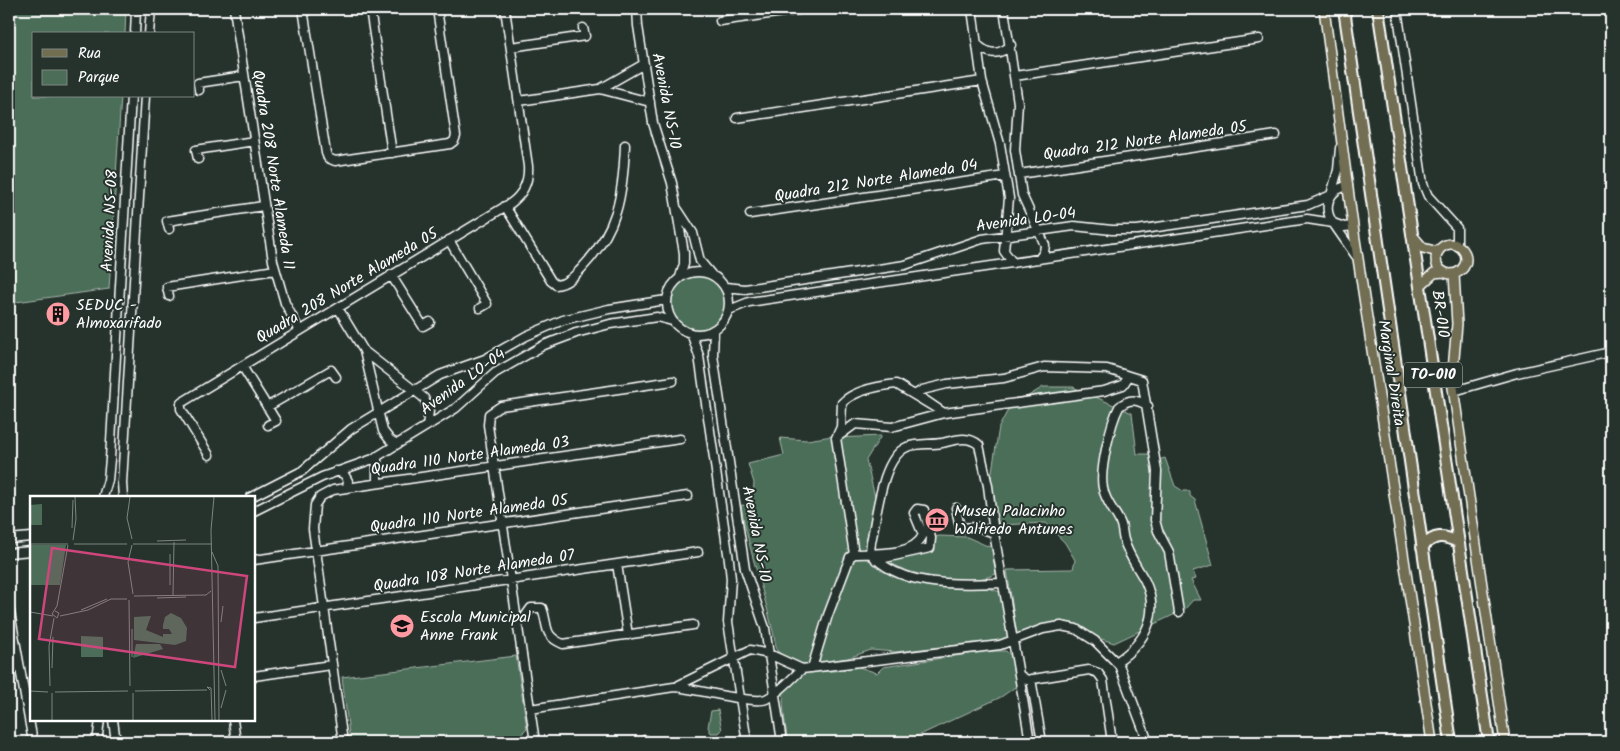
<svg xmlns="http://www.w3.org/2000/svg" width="1620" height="751" font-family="Kalam,sans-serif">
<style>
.green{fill:#4c6e59;stroke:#a6b6ac}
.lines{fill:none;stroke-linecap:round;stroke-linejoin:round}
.minor-casing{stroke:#fff;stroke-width:11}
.major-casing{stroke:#fff;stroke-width:12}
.highway-casing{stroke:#fff;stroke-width:14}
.minor{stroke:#26332d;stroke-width:8}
.major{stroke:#726e52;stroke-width:9}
.highway{stroke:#726e52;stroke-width:10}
.labels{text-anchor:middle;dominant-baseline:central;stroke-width:4;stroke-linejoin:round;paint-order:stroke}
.shield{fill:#26332d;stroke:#bec2c0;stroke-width:1}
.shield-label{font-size:15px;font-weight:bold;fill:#fff}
.street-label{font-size:16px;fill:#fff;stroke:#26332d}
.poi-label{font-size:16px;fill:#fff;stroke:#26332d;text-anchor:start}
.inset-road{fill:none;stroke:#7d8581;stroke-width:1}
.view{fill:#ce467c;fill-opacity:0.15;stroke:#ce467c;stroke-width:2.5}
.inset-edge{fill:none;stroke:#fff;stroke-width:2.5}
</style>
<rect width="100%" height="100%" fill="#26332d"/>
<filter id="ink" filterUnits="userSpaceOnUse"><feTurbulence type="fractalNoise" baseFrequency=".02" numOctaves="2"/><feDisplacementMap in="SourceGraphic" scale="10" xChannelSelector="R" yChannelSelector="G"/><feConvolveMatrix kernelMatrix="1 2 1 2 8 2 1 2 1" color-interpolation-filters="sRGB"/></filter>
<g filter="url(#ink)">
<path class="green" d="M9,9H126L125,34H34V96H121L109,289L9,303Z
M670 303a28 28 0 1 1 56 0a28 28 0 1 1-56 0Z
M1043,387H1073L1132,413L1137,454H1151L1152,462L1165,458L1175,486L1183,491H1190V496L1195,500L1213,565L1193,571L1196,579L1191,580L1201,600H1193L1184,610L1114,643L1061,626L1017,637L1007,570L1073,569L1075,560L1065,543L1046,523L999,525L989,490L999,427L1009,408Z
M832,436L836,438L881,436L866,460L875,497L863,557C883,568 907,584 930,586C956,588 978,582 1002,593L1012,639L895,652L871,650L848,658L797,666L777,651C768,601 749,555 741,505L752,506L754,483L748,464L784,455L780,438L807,440Z
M939,536L967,537L992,548L996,574C971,585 934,579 908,571C900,568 892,563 883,561L926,551L935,537Z
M988,651H1006L1011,656L1018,685L1001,697L905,742H787C787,730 780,699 785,690C788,685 794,680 798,675C817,669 839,674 856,666L877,673L883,667Z
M516,656L527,728L523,732L525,742H350L342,677Z
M718,710L722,730L719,733H711L708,727L711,711Z"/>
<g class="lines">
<defs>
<path id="minor" d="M234,9L273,261L285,303L300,331
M303,9L326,153L328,158L335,161L450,144L454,141L456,136L437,9
M370,9L392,153
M637,9L638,26L653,123L672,183L684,253V264L680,277
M972,9L982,81L1000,144L1009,198L1004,251L1013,263
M1004,9L1018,103L1015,150L1022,195L1045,245L1044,252L1039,259
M1397,9L1423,184L1428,196L1457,228V245
M720,21L804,9
M135,34L136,9
M149,34L151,9
M977,44C987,55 999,56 1011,45
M511,47L585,36L583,28
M1015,76L1259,39
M600,89L650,102
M199,90L198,83L244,76
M519,101L600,89L644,64
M737,118L982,81
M198,159L196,150L254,141
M1019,174L1276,135
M1348,186C1329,189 1322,207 1333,223L1344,227L1353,226
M505,206L551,281L556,285C567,284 574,276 581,269C618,230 623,196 625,145
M678,210L693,233L700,261L711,274
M750,214L1005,176
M169,229L167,221L263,206
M449,240L487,304L480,308
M667 303a31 31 0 1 1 62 0a31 31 0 1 1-62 0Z
M391,275L423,326L430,322
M726,287L745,289L905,265L982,239L1074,226L1112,230H1137L1308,205L1331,195L1338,170L1340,148
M169,296L167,287L275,270
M338,308L364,351L383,431L390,440L397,444
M729,310L749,302L1307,219L1333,223L1356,256
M714,330L713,355L745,569L765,628L782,742
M691,333L699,356L729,560L731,579L728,622L747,742
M364,351L424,398L429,411L427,426
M242,366L276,421L268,425
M1129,376L1142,380L1157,471L1155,520L1158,531L1169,552L1179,612
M1454,391L1517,373L1611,352
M267,407L331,370L336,377
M836,438L841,427L842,403C854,390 879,386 896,384L944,413L1104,391L1123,385L1129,376L1107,369L1044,367L1004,378L947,384L922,390L916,394L944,413L892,427L855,424L836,438L854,554
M209,455L181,409V403L511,203C523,194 529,181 528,166L505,9
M377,456V483
M336,471L344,474L348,481L347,487
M103,497L108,480L110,459L131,96
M123,497L122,483L145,96
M251,497L302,471L351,429L440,375L485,359L526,336L563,320L609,309L666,300
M956,508L960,528L978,527L994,533
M254,511L322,477L373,459L456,408L495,373L544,345L576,333L610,324L657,317L672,321
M9,539L31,537
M9,553L31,551
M254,560L688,496
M617,564L628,635
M1002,583C960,584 901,589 870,553L871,542C877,517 881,458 907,447C918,443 931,445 942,443C955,440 968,435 979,445L988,486L994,533L1019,675L1027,680L1089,670L1098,673L1103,680L1112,742
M9,606L33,742
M526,615L531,608H542C549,626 542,635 563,644L693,625
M254,618L698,552
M1116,662C1145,643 1161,615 1145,581C1138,568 1128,555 1124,540C1122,534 1123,528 1120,522C1114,510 1105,501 1103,488C1099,471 1111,422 1119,407C1129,398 1137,399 1148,406
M812,668L828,615L850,557L854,554C874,553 913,557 923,535L914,513L917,509L924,510L931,538L930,548L876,560
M802,669L1000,645L1043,629L1061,626L1076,629L1095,641L1119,665L1148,742
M1019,675L1030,742
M254,676L331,665
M1031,679L1042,742
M679,685L750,650L769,654L802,669
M530,709L674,687C695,688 753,705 766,699C779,693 791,679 802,669
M113,720L116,742
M233,720L236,742
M645,740V742
M97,742L100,720
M343,742L313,529L315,505L320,497L333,490L680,439
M535,742L488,425L489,414L501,406L673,381"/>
<path id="major" d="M1324,9L1353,226L1432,742
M1412,235L1423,248L1438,252
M1436 259a15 15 0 1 1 30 0a15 15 0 1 1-30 0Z
M1454,274L1457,324L1452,381L1505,742
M1421,285L1434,273L1444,272"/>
<path id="highway" d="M1344,9L1451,742
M1378,9L1489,742
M1422,547C1435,534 1443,535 1458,542"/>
</defs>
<use href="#minor" class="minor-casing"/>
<use href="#major" class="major-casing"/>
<use href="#highway" class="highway-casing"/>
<use href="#minor" class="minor"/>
<use href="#major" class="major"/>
<use href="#highway" class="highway"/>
</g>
</g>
<defs>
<symbol id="building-disc" viewBox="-11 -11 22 22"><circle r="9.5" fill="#ff9aa2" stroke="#26332d"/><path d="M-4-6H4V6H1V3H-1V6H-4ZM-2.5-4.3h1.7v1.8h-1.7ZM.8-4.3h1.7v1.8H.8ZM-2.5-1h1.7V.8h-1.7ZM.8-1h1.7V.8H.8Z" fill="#111"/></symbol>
<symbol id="museum-disc" viewBox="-11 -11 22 22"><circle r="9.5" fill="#ff9aa2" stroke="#26332d"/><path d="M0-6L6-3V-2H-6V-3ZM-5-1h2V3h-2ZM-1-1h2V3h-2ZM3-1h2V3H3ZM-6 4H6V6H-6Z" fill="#111"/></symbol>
<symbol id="school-disc" viewBox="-11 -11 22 22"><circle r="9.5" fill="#ff9aa2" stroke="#26332d"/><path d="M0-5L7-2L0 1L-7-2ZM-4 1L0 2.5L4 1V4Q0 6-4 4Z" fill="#111"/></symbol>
</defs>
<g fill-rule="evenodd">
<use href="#building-disc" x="44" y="300" width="28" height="28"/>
<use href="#museum-disc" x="923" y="506" width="28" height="28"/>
<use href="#school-disc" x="388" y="612" width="28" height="28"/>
</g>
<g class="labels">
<rect class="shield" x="1404" y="362.5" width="58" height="25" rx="4"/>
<g class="shield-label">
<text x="1433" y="375">TO-010</text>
</g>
<g class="street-label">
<text transform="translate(666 101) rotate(79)">Avenida NS-10</text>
<text transform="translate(1145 141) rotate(-8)">Quadra 212 Norte Alameda 05</text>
<text transform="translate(273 170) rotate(81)">Quadra 208 Norte Alameda 11</text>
<text transform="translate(876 181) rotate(-9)">Quadra 212 Norte Alameda 04</text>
<text transform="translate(1026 220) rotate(-8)">Avenida LO-04</text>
<text transform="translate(110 221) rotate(-87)">Avenida NS-08</text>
<text transform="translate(347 286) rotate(-31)">Quadra 208 Norte Alameda 05</text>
<text transform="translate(1440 314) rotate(82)">BR-010</text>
<text transform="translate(1391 373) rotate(81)">Marginal Direita</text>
<text transform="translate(463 382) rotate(-36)">Avenida LO-04</text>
<text transform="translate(470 456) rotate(-8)">Quadra 110 Norte Alameda 03</text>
<text transform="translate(469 514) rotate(-8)">Quadra 110 Norte Alameda 05</text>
<text transform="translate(756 534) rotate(79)">Avenida NS-10</text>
<text transform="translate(474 571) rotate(-9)">Quadra 108 Norte Alameda 07</text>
</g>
<g class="poi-label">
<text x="76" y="305">SEDUC -<tspan x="76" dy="18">Almoxarifado</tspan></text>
<text x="954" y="511">Museu Palacinho<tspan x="954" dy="18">Walfredo Antunes</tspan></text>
<text x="420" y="617">Escola Municipal<tspan x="420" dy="18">Anne Frank</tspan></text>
</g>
</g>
<g transform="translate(30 496)">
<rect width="225" height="225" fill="#26332d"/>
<path d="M12,8V29H0V9ZM0,49H36L30,89H0ZM141,117L151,122L157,132L156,145L145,149L104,144V121L121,120L116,134L133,141V146V138H142L139,133H133V129L135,121ZM51,140L73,141V161H51ZM106,148H130L133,153L103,162Z" fill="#4c6e59"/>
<path class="inset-road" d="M100,1L97,22L102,43M184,1L181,34L185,224M42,32L43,4M43,44L46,23L45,1M127,45L156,44M0,48H38M44,48H97M103,48H182M102,49L98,66L103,98M182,56L188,70L189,224M140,58V89M143,99L144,46M104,100L176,99L181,95M127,102L156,101M99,104L100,190M51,114L77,103M25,115L29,117L27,122L22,118L27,110L38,49M0,116L23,120M30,120L58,114L81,103H97M191,126L193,110M102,133V161M22,172L23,141M191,174L196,190M20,190L19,150L24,122M180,194L177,191L181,192L182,224M0,195L18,196M105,195L177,194M25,196L98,195M103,197V224M191,212L196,194M22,224V197"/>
<path class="view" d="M22,52L217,80L205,171L9,143Z"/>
<rect width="225" height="225" class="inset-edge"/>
</g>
<rect width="1620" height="751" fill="none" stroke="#26332d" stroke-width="30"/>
<rect x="15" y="15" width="1590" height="721" fill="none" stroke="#fff" stroke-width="2" filter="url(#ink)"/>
<rect x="32" y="32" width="162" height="65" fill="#26332d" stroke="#7d8581"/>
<rect x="42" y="49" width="25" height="8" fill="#726e52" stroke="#7d8581"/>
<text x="78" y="58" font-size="15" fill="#ffffff">Rua</text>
<rect x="42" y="70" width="25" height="15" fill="#4c6e59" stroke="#7d8581"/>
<text x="78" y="82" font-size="15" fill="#ffffff">Parque</text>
</svg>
